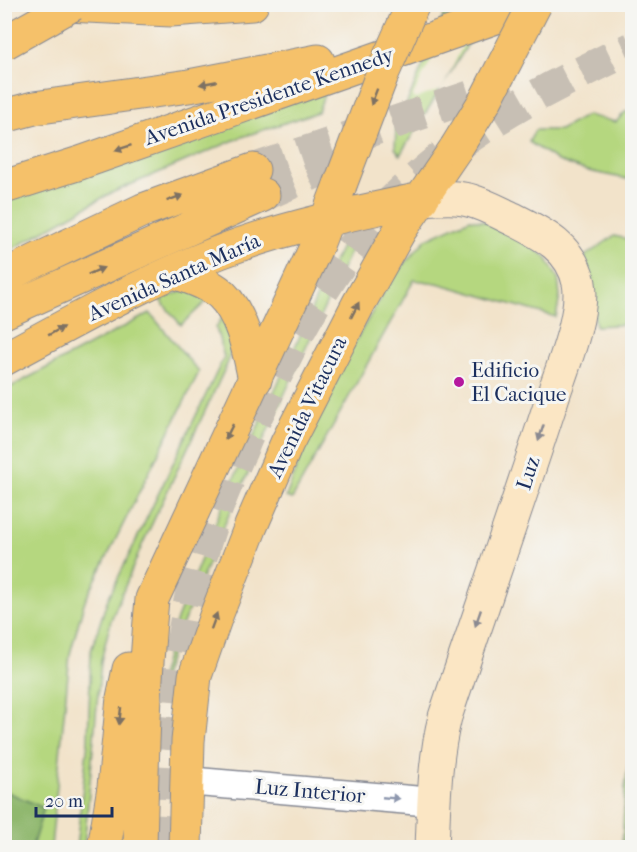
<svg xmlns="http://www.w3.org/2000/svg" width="637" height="852" font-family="'IM FELL French Canon',serif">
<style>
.green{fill:#b5d77f;stroke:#68836e;stroke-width:1.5}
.forest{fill:#90b86e;stroke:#567466;stroke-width:1.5}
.pier{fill:#f2e3ca}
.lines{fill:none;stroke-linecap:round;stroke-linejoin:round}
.highway-tunnel{stroke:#c7bfb4;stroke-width:33;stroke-dasharray:33 16;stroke-linecap:butt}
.street-casing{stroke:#868994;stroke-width:31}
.secondary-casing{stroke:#868994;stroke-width:35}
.primary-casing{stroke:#868994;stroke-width:35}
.highway-casing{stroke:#868994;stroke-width:35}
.street{stroke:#fff;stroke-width:28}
.secondary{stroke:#fbe6c4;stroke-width:33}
.primary{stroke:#f5c16b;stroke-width:33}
.highway{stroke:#f5c16b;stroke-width:33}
.primary-bridge-casing{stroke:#868994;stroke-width:35;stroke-linecap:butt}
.primary-bridge{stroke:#f5c16b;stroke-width:33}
.oneway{fill:#7d7164}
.oneway2{fill:#8b8a91}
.oneway3{fill:#8d97ae}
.poi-dot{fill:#b5179e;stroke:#f6f6f2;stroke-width:2}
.labels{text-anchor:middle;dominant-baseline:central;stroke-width:6;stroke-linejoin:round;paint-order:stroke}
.street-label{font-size:21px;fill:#1b2f5e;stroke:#f6f6f2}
.poi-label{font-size:21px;fill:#1b2f5e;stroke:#f6f6f2;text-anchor:start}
</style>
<rect width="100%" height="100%" fill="#f6f6f2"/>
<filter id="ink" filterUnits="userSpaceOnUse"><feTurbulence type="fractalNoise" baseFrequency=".0167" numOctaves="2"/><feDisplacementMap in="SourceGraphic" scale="12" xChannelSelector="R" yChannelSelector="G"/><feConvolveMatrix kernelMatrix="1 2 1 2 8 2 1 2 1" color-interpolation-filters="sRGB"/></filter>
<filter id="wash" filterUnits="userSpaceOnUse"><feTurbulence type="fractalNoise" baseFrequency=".008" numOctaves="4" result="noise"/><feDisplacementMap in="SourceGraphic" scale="24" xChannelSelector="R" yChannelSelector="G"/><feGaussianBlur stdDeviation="1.35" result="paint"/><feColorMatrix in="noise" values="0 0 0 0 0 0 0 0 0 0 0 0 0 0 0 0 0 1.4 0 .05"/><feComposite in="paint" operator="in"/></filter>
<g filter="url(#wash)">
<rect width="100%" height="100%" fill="#f2e3ca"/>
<path class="green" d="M448,5H492L400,155L395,148L396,129Z
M326,89L318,112L239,138L109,194L5,253L4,197Z
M632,111V180L588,171L558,161L529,142L535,130H560L587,115L616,122L625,112Z
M470,219L498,224L545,256L558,278L560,296L556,317L437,283L414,280L292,499L286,497L303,449L349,352L392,278L426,239Z
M614,236L632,240V324L596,326L585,256Z
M356,239L227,519L172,649L160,687V677L177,619L229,489L299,338L324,280L342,245Z
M186,290L209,299L181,325L159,299Z
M225,312L232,345L228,362L143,543L111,620L101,661L84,847L76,848L88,741L91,651L107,601L224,357L216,328Z
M150,313L199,372L84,603L70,654L51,847L5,848V390Z
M632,735V847H622L625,788Z"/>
<path class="forest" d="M5,791L44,808L32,847H5Z"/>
<path class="pier" d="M460,4H483L442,89L415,99L413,95Z"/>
</g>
<g filter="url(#ink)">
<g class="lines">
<path class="highway-tunnel" d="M253,170L511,83
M263,195L353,156
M165,848C170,755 174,658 198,567C211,516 233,467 255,419C294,336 337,251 406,188C475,124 549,87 632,48"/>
<defs>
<path id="street" d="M186,781L434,802"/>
<path id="secondary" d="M422,199C438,198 456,196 472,201C486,205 500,213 513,219C543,234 572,248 579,283C585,315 561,370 551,402C517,507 480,612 445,717C434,760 434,804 432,848"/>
<path id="primary" d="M175,272C191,278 208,283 221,294C243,315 249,352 255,380
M4,359C75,321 145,281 220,252C285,227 354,213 422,199
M104,848L114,787L123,698L129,669
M140,848C142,765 144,682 152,599L317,245L340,185
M185,848L188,741L195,676L216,616L251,526L287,443L359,303L400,230L456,148"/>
<path id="highway" d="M46,4L171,10L252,4
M4,116L34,108L189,86L318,61
M4,187L80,163L533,4
M4,276L143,210L253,170
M4,312L263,195"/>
</defs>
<use href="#street" class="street-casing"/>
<use href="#secondary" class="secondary-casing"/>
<use href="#primary" class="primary-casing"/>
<use href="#highway" class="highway-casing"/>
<use href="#street" class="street"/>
<use href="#secondary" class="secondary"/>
<use href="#primary" class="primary"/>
<use href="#highway" class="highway"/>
<defs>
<path id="primary-bridge" d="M4,43L73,4
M456,148L485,101L535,4
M340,185L383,72L413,4"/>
</defs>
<use href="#primary-bridge" class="primary-bridge-casing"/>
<use href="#primary-bridge" class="primary-bridge"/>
</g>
<defs><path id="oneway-solid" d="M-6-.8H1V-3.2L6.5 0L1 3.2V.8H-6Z" transform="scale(1.5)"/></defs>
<g class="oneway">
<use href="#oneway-solid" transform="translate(208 83) rotate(169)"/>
<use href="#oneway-solid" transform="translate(374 97) rotate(111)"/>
<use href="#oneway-solid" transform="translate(123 148) rotate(161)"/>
<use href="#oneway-solid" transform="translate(175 198) rotate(-20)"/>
<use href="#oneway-solid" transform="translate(96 271) rotate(-23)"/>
<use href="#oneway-solid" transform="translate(355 310) rotate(-63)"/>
<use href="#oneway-solid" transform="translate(56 331) rotate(-29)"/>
<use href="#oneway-solid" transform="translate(229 432) rotate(117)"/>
<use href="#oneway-solid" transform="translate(214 621) rotate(-70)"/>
<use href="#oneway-solid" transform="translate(120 716) rotate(97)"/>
</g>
<g class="oneway2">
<use href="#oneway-solid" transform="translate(541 433) rotate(108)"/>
<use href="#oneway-solid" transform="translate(478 618) rotate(109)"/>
</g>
<use class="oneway3" href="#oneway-solid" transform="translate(391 798) rotate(5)"/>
</g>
<circle class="poi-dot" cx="459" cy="382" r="6"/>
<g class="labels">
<g class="street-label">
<text transform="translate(269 96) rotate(-19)">Avenida Presidente Kennedy</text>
<text transform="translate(174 277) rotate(-24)">Avenida Santa María</text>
<text transform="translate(307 407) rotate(-64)">Avenida Vitacura</text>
<text transform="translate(528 473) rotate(-72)">Luz</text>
<text transform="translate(310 791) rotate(5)">Luz Interior</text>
</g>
<g class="poi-label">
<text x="471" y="370">Edificio<tspan x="471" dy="24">El Cacique</tspan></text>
</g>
</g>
<rect width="637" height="852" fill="none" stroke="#f6f6f2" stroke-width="24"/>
<path d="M36 807v9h76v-9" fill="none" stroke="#1b2f5e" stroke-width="3"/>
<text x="45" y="807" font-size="18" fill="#1b2f5e" stroke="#f6f6f2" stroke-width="4.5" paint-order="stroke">20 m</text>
</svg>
